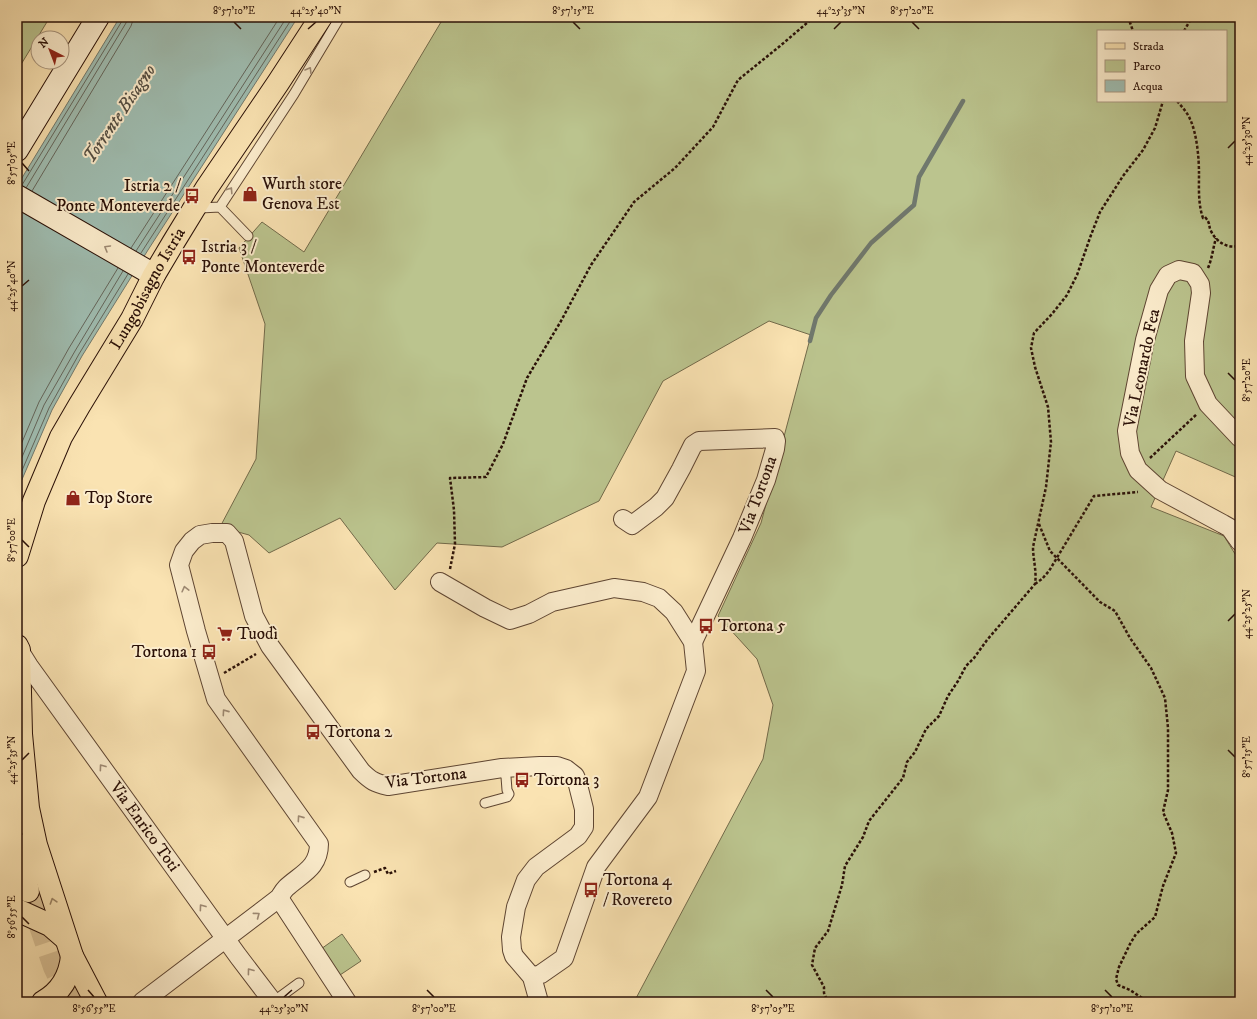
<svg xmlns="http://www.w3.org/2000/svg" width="1257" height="1019" font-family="'IM FELL DW Pica',serif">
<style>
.green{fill:#bbc48e;stroke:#726a4a;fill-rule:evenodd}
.water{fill:#9fbdb1;stroke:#70786d}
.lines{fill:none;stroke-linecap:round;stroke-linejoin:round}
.shore{stroke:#64665c;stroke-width:1}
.stream{stroke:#70786d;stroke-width:4.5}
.primary-tunnel{stroke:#dbc398;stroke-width:22;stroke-dasharray:22 11;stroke-linecap:butt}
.service-casing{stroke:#5e4532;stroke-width:11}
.minor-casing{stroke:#5e4532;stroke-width:20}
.secondary-casing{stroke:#2a1007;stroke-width:24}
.primary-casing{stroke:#2a1007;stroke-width:24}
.path{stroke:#2a1007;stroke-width:2.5;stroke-dasharray:3 2;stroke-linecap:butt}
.service{stroke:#fcedcd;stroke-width:9}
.minor{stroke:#fcedcd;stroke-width:18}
.secondary{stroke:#fcedcd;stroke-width:22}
.primary{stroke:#fae3b2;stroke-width:22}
.oneway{stroke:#9e8a74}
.oneway2{stroke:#9c8465}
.ticks{fill:none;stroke:#2a1007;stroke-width:1.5}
.labels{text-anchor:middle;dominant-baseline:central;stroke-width:4;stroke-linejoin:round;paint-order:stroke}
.poi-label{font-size:17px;fill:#2a1007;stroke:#fcedcd;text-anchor:start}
.street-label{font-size:17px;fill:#2a1007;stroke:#fcedcd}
.water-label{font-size:18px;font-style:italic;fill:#534d42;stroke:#fcedcd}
.neatline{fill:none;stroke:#2a1007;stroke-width:1.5}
.ticks-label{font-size:10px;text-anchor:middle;fill:#2a1007}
</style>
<rect width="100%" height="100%" fill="#fae3b2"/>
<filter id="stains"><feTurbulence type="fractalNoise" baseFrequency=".005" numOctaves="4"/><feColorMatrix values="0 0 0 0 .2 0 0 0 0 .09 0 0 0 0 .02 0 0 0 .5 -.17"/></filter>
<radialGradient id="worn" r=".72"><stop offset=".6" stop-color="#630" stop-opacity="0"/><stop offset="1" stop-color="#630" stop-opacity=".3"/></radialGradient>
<path class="green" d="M17,17H50L17,71Z
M444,17H1240V479L1176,451L1151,507L1224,536L1240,562V1002H634L763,759L773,705L757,659L718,616L761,523L811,335L769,321L663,381L599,501L502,547L437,543L395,590L340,518L269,553L249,535L220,527L256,459L265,324L239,248L262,222L304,252ZM1098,31H1226V101H1098Z
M342,934L361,961L340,975L321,949Z"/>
<path class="water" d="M120,17H298L148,250L82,356L52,410L17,491V186Z"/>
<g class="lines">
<path class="shore" d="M22,185L122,21L123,17
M26,188L126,23L128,17
M32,191L131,26L134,17
M131,248L280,17
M136,251L287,17
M141,253L293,17
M17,454L39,402L69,348L118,268
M17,469L44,405L75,351L123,271
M17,482L49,408L79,354L128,274"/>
<path class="stream" d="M810,341L816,318L831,295L871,243L914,205L919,177L963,101"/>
<path class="primary-tunnel" d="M28,891L54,967L71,1002"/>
<defs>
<path id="service" d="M220,207L248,236
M200,208L220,207L294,94L340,17
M485,803L507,797L509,794L507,790L506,777L502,768
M350,882L365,875
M273,1002L299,983"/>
<g id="minor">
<path d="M1240,438L1208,404L1195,376L1194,341L1201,293L1200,284L1193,273L1179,270L1168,275L1159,290L1145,340L1127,431L1130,453L1138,470L1160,490L1223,524L1230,528L1240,542"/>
<path d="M623,519L632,525L656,507L665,498L681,469L693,445L699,441L775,438L776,441L775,449L766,480L742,538L693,642"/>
<path d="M440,582L485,608L510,620L529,614L552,602L614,588L643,592L659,598L674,612L693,642L696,671L648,797L596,867L564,958L541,974L532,977"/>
<path id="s1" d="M19,650L29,666L238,956L273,1002"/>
<path d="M279,898L347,1002"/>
<path d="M142,1002L279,898C281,895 283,891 286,888C301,874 319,868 319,844L216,699L196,631L179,565L184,551L192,541L200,535L212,533H227L234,541L254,616L270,646L361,771C371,781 375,783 388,786L502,768L540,766H557L566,769L575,776L577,781L584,809V827L578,836L536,867L526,880L516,907L511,937L512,950L514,956L532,977L539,1002"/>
</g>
<path id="secondary" d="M17,150L98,17
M17,196L154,275"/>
<g id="primary">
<path id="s2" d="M17,556L34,501L61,437L79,406L132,319L154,275L173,243L206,189L278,83L321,17"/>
<path d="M17,646L19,650L21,734L28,808L36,845L72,956L96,1002"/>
<path d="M17,844L28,891"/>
<path d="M17,910L50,925L65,938"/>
<path d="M43,1002C61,992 70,977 72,956"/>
</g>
</defs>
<use href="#service" class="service-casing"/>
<use href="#minor" class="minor-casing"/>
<use href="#secondary" class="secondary-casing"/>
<use href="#primary" class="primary-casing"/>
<path class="path" d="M1128,17L1133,31
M1184,31L1192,17
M1177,101C1182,107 1187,112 1190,119C1197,134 1199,158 1199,174C1199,188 1198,204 1203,218L1205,217C1211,224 1208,225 1211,231C1216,242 1229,250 1240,245
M1208,268C1212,259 1213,248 1216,238
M1150,458L1197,414
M1039,524L1050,551L1100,602L1115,611L1130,638L1151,668L1165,698L1168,728V790L1163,812L1172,833L1176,853L1163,886L1155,917L1136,934L1130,944L1119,967L1116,979L1118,985L1130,990L1148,1002
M450,569L455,544L454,510L450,478L486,477L503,444L527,378L561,321L591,265L634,202L675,168L713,127L738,80L780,46L814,17
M1035,584L1042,579L1049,571L1094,496L1138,492
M224,673L256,654
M374,872L385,868L388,874L396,871
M830,1002L827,1000L824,993V987L812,965L815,948L828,931L842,885L845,866L863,837L869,821L903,778L907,762L915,752L926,729L939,716L948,696L958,681L966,666L974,658L987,640L1035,584C1037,572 1033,559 1033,547L1046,487L1051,442L1048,407L1035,367L1031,348L1034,333L1052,314L1067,295L1077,275L1091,235L1100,212L1123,176L1143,150L1155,128L1163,101
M1166,1002C1181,999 1192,998 1206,1002"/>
<use href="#service" class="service"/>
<use href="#minor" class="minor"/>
<use href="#secondary" class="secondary"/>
<use href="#primary" class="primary"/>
</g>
<defs><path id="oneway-chevron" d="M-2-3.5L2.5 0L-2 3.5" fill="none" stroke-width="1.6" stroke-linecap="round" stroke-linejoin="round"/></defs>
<g class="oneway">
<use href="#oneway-chevron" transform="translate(309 70) rotate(-59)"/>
<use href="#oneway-chevron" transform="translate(230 190) rotate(-57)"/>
<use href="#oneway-chevron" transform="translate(107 248) rotate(-150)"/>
<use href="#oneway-chevron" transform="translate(185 589) rotate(-104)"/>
<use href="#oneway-chevron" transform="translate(225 712) rotate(-125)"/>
<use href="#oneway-chevron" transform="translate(102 767) rotate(-126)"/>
<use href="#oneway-chevron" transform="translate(300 818) rotate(-125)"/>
<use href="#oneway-chevron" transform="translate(202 907) rotate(-126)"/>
<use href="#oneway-chevron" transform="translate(257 915) rotate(-37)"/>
<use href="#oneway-chevron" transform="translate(250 971) rotate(-127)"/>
</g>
<use class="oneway2" href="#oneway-chevron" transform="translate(53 901) rotate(-108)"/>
<path class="ticks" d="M234,22L241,29M573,22L580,29M912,22L919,29M308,29L316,22M834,29L841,22M1228,148L1235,141M22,163L29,171M22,286L29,280M1228,373L1235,380M22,540L29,547M1228,621L1235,614M1228,750L1235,757M22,760L29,753M22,917L29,924M88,990L94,997M427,990L434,997M766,990L773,997M1105,990L1112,997M284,997L292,990"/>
<defs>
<symbol id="shop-bare" viewBox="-9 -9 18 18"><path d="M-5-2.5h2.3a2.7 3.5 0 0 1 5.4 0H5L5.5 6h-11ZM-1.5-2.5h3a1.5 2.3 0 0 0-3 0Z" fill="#8f2418" stroke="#fcedcd" stroke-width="2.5" paint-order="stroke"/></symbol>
<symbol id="bus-bare" viewBox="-9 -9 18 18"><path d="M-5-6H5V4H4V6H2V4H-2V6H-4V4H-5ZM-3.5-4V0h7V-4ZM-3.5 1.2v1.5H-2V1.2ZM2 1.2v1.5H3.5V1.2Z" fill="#8f2418" stroke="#fcedcd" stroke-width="2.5" paint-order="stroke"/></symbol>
<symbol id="supermarket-bare" viewBox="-9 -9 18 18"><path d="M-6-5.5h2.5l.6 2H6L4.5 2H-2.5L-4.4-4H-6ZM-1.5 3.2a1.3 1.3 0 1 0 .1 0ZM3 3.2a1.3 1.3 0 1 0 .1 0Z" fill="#8f2418" stroke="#fcedcd" stroke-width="2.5" paint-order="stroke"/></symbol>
</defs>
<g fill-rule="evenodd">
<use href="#shop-bare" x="239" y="183" width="22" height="22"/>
<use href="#bus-bare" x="181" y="185" width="22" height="22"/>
<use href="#bus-bare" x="178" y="246" width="22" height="22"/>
<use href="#shop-bare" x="62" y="487" width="22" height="22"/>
<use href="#bus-bare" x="695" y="615" width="22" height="22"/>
<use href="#supermarket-bare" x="214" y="623" width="22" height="22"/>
<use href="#bus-bare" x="198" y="641" width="22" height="22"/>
<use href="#bus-bare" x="302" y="721" width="22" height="22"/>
<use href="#bus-bare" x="511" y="769" width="22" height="22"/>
<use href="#bus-bare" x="580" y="879" width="22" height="22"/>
</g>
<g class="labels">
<g class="poi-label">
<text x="262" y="184">Wurth store<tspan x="262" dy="20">Genova Est</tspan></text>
<text x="180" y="186" text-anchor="end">Istria 2 /<tspan x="180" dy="20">Ponte Monteverde</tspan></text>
<text x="201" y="247">Istria 3 /<tspan x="201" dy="20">Ponte Monteverde</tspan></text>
<text x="85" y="498">Top Store</text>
<text x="718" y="626">Tortona 5</text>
<text x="237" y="634">Tuodì</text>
<text x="197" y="652" text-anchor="end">Tortona 1</text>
<text x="325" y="732">Tortona 2</text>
<text x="534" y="780">Tortona 3</text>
<text x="603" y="880">Tortona 4<tspan x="603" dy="20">/ Rovereto</tspan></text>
</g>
<g class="street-label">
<text stroke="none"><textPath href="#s2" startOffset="299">Lungobisagno Istria</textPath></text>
<text transform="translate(1142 368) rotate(-78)">Via Leonardo Fea</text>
<text transform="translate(758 495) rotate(-70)">Via Tortona</text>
<text transform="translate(426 778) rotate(-7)">Via Tortona</text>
<text stroke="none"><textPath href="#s1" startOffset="217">Via Enrico Toti</textPath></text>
</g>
<g class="water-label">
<text transform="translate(120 114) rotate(-56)">Torrente Bisagno</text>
</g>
</g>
<rect width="1257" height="1019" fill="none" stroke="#fae3b2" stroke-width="44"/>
<rect x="1097" y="30" width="130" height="72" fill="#fcedcd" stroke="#a8957e"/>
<rect x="1105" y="43" width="20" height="6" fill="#fae3b2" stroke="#a8957e"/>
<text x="1133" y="50" font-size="12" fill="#2a1007">Strada</text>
<rect x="1105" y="60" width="20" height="12" fill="#bbc48e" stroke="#a8957e"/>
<text x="1133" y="70" font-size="12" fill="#2a1007">Parco</text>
<rect x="1105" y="80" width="20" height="12" fill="#9fbdb1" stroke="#a8957e"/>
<text x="1133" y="90" font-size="12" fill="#2a1007">Acqua</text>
<g transform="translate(50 50) rotate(318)"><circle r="19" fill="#fcedcd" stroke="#a8957e"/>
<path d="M0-3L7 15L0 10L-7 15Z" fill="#8f2418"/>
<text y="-6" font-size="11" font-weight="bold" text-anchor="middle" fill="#2a1007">N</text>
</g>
<rect x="22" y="22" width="1213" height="975" class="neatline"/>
<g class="ticks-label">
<text x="234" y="14">8°57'10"E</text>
<text x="316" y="14">44°25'40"N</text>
<text x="573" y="14">8°57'15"E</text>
<text x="841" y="14">44°25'35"N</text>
<text x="912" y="14">8°57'20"E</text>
<text transform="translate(1246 141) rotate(-90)" y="4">44°25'30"N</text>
<text transform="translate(11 163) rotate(-90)" y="4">8°57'05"E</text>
<text transform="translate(11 286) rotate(-90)" y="4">44°25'40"N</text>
<text transform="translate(1246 380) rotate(-90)" y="4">8°57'20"E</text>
<text transform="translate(11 540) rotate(-90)" y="4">8°57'00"E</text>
<text transform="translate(1246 614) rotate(-90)" y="4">44°25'25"N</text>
<text transform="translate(1246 757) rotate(-90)" y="4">8°57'15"E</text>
<text transform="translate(11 760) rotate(-90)" y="4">44°25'35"N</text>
<text transform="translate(11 917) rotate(-90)" y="4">8°56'55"E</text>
<text x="94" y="1012">8°56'55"E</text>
<text x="284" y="1012">44°25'30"N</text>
<text x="434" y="1012">8°57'00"E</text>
<text x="773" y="1012">8°57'05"E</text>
<text x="1112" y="1012">8°57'10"E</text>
</g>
<rect width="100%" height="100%" filter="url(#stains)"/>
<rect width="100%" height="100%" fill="url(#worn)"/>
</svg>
